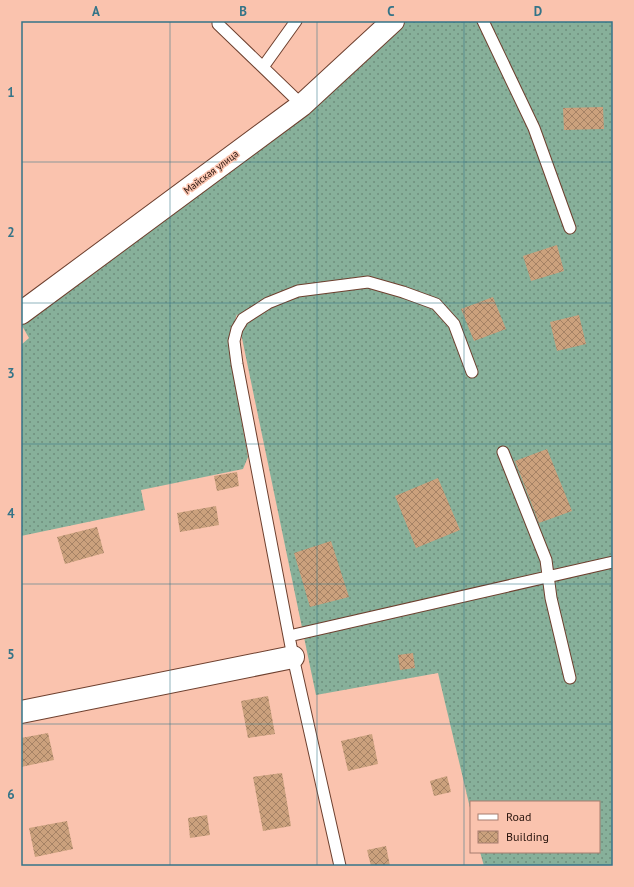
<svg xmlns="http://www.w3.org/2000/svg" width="634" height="887" font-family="'PT Sans',sans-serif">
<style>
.grass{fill:url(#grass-dots)}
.building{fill:url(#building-cross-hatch)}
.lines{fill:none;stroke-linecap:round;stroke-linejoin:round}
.lane-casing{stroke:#6e402f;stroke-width:13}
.street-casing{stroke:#6e402f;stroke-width:24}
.lane{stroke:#fff;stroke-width:11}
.street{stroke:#fff;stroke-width:22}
.grid{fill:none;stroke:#347488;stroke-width:1;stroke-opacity:0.55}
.labels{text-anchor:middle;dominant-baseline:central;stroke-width:3;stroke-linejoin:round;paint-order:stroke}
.street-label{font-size:10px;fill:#29150e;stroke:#fac3ae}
.neatline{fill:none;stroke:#347488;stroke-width:1.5}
.grid-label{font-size:13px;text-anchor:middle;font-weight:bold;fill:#347488}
</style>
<defs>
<pattern id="grass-dots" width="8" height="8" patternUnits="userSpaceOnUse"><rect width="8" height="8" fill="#87b09a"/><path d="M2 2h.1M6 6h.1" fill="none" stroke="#6e8e7c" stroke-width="1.8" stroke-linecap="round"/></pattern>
<pattern id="building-cross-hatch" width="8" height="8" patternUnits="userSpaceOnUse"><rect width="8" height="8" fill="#cba17d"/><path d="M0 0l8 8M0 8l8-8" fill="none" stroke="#a58265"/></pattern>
</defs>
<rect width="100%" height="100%" fill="#fac3ae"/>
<path class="grass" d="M403,21H613V866H484L480,852H599V802H471V812L438,673L316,695L237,314L229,340L230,354L248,457L243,469L141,490L145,510L21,536V345L29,338L21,324V321Z"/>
<path class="building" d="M603,107L604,129L564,130L563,108Z
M557,245L564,271L531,281L523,256Z
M493,297L506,329L474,341L461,309Z
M579,315L586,344L557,351L550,322Z
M547,449L572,511L539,523L515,461Z
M237,472L239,486L217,491L214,476Z
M438,478L460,530L416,548L395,496Z
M216,506L219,525L180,532L177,513Z
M97,527L104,553L65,564L57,537Z
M331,541L349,597L310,607L294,553Z
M413,653L415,668L400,670L398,655Z
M268,696L275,734L248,738L241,701Z
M48,733L54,760L21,767V738Z
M372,734L378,764L348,771L341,741Z
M282,773L291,826L263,831L253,777Z
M447,776L451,792L434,796L430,781Z
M207,815L210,835L190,838L188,818Z
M67,821L73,849L35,857L29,828Z
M386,846L390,866H371L367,850Z"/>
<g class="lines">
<defs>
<path id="lane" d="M218,21V24L302,105
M483,21L534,128L570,228
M263,67L296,21
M503,452L546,560L551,598L570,678
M289,636L613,562
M340,866L293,657L237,364L234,341L237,329L243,319L268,303L298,291L368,282L403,292L436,304L454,324L472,372"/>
<path id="street" d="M21,313L302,105L393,21
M21,712L293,657"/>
</defs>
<use href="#lane" class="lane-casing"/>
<use href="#street" class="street-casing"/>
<use href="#lane" class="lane"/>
<use href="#street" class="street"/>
</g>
<path class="grid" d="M170,21V866M317,21V866M464,21V866M21,162H613M21,303H613M21,444H613M21,584H613M21,724H613"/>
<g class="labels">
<g class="street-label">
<text transform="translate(211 172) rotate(-37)">Майская улица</text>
</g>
</g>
<rect width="634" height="887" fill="none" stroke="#fac3ae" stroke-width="44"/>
<rect x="470" y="801" width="130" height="52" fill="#fac3ae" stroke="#a67d6e"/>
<rect x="478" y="814" width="20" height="6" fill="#ffffff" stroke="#a67d6e"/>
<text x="506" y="821" font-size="12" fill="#29150e">Road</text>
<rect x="478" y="831" width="20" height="12" fill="url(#building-cross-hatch)" stroke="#a67d6e"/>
<text x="506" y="841" font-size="12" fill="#29150e">Building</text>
<rect x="22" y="22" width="590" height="843" class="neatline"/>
<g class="grid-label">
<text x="96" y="16">A</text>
<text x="243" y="16">B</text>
<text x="391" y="16">C</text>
<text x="538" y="16">D</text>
<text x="11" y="97">1</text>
<text x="11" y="237">2</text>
<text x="11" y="378">3</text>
<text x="11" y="518">4</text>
<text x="11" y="659">5</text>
<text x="11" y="799">6</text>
</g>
</svg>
